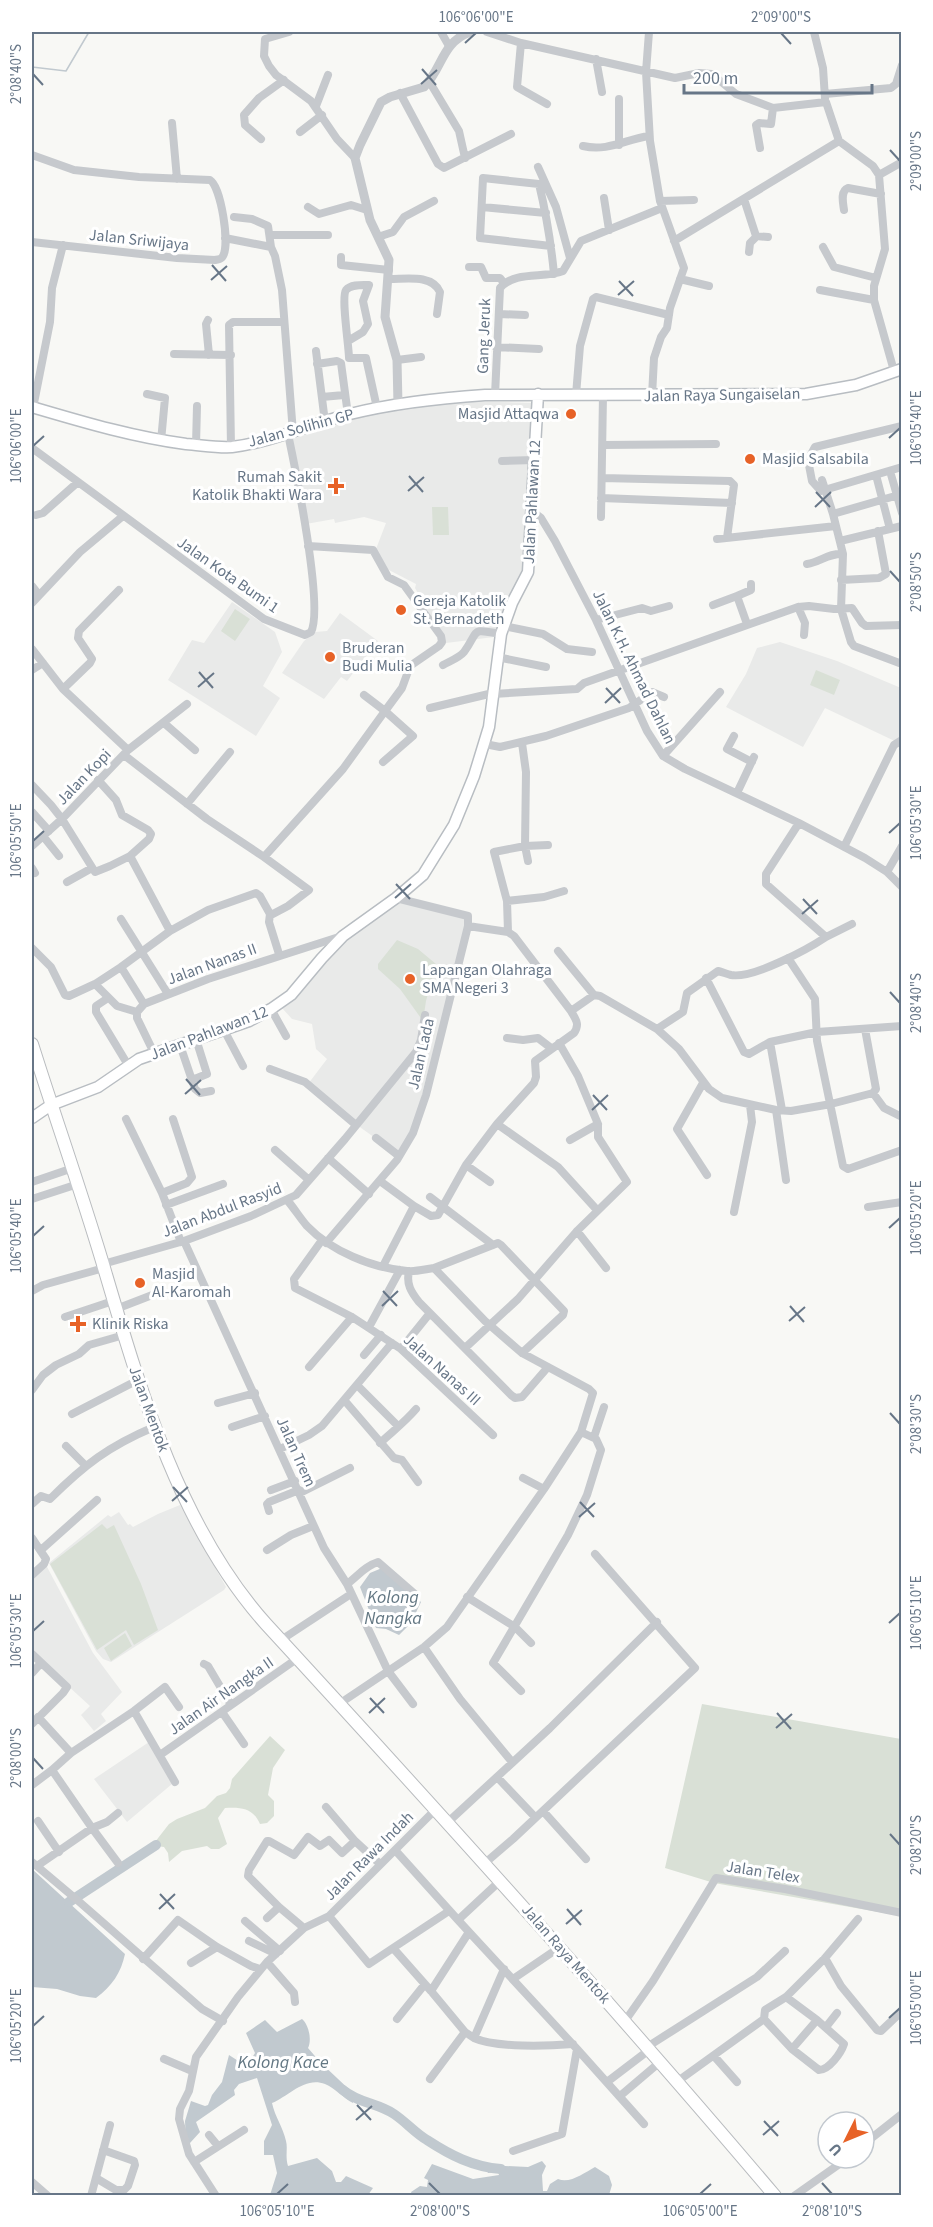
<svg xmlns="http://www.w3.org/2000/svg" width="933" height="2227" font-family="'Source Sans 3',sans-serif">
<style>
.built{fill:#e9eae9}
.green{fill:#d9e0d6}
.water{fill:#c1c9cf}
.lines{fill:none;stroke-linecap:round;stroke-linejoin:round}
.stream{stroke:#c1c9cf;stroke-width:1.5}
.river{stroke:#c1c9cf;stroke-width:10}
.secondary-casing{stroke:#b8bdc2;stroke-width:13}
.trunk-casing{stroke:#b9bcbf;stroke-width:14}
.minor{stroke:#c6c9cd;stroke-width:8}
.tertiary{stroke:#c6c9cd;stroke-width:9}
.secondary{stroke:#fff;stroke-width:10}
.trunk{stroke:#fff;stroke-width:12}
.ticks{fill:none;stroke:#677687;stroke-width:2}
.poi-dot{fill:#e76227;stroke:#fff;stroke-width:2}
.labels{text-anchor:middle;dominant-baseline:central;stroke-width:6;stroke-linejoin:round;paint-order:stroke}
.street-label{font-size:16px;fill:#677687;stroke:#fff}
.poi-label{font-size:16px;fill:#677687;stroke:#fff;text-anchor:start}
.water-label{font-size:18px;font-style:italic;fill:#637783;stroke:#fff}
.neatline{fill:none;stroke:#677687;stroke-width:2}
.ticks-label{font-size:15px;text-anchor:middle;fill:#677687}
</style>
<rect width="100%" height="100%" fill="#f8f8f5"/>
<path class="built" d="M461,401L535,403L532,462L522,570L494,637L446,643L415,588L416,584L385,568L376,549L386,523L364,517L335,523L334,519L306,524L290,440L361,416Z
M232,602L275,632L282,652L263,686L280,698L256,736L168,680L192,640L204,643Z
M340,613L378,641L347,681L341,677L324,699L282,673L304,641L315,632L327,631Z
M780,642L837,661L901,688V744L825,708L803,747L726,707L746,674L757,648Z
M396,900L468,917L417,1114L409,1137L396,1153L357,1125L308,1084L327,1059L316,1049L312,1024L292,1019L282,1008L299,992L336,944Z
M180,1505L226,1587L224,1590L111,1662L103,1659L96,1651L49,1563L108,1515L111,1517L119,1512L128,1525L130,1524L133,1527L158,1514Z
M46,1565L93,1653L122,1692L101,1714L106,1721L94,1731L81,1715L90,1706L32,1653V1576Z
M149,1742L172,1784L127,1822L94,1779Z"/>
<path class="green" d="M432,507H448L449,535H433Z
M235,609L250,619L235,641L221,631Z
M816,670L840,680L834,695L810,685Z
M397,940L418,949L436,964L426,1001L423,1021L400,989L378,969V964Z
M102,1524L107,1529L114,1525L141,1584L158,1630L134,1645L126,1630L97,1650L50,1564Z
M125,1633L132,1646L111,1661L104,1648Z
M702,1704L901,1739V1916L714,1883L665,1868Z
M270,1736L285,1750L273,1768L268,1795L274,1801V1816L267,1823L260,1824C253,1808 241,1807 225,1808L218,1818L227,1844L219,1849H211L207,1846L182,1851L169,1862L168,1853L164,1847L156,1846L155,1842L169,1824L177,1819L205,1808L217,1796L226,1793L230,1788L232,1779Z"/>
<path class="water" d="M382,1568L421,1602L411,1623L399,1635L386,1629L376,1628L360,1587L370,1573Z
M32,1869L125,1954C121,1973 112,1986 96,1998L80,1996L57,1989L32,1987Z
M302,2019C309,2025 312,2040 308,2048L320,2062L354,2094L353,2103C343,2098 335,2088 325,2084C305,2076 289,2096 272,2103C275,2117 283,2127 286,2141C288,2148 285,2156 288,2166L317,2158L332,2171L336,2182H341L346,2176L373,2188L368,2195H270L277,2173L273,2155H264V2141L272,2125L257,2078L239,2084L234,2090L235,2095L196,2122L200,2132L190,2143H186L185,2121L191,2101L205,2106L208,2105L212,2095L222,2082L229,2055L243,2064L250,2061L255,2053L246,2033L265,2020L277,2032Z
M542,2161L546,2166L542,2175L543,2191H547L550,2184L558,2179C570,2184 584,2173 595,2167L609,2176L612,2185L609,2195H412L411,2192L420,2186L427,2187L428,2180L424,2178L432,2164L473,2179L499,2175L498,2172L488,2173L485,2165L528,2167Z"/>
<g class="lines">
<path class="stream" d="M32,67L66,71L89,32"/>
<path class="river" d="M69,1902L156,1845
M343,2090C358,2103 378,2103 394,2114C406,2122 415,2133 427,2140C450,2155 473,2167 501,2169"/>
<defs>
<path id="secondary" d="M32,407C83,422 133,437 186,444C201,445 217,448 232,447C273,442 310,424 350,414C394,403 440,398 485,395L806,394L856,385L902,369
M32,1118L51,1105L98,1087L139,1059L249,1021L271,1009L291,995L322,958L343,936L396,898L423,875L454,825L474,776L489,727L501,634L512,603L528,572L538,394"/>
<path id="trunk" d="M32,1044C55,1117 80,1188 102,1261C139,1386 178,1526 266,1624C439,1812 610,2001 775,2196"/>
</defs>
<use href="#secondary" class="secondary-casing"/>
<use href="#trunk" class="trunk-casing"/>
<path class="minor" d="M289,32L265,39L264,56L269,66L276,75L311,101L337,139L355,158
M441,32L449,46
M487,32L521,43L675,78L699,73L712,74L736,94L773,108L826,102L839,141L873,166L879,175L885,249L874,286V300L894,371
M649,32L646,72L650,141L660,201L684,268L670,308L667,328L661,337L654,358L652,396
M814,32L823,68L825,98
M521,43L517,87L547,104
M596,59L602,92
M429,81L459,131L465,158
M400,93L438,164L444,168L511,134
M825,94L891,88L896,84L902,65
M316,106L328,75
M172,123L177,179
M300,132L322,115
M261,139L245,125L244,115L259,98L284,80
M619,145V99
M583,146C608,152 626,139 649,136
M760,148L756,125L759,123L771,124L773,108
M32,155L74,170L139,177L210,180C221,187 230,244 223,256C221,260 219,259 215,260L177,258L32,242
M538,167L556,207L570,258
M879,175L902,162
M604,198L609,230
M744,199L756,236L768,237
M660,201L694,200
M308,207L319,214L351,205L367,210
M482,207L546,213
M844,210C843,203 840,191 848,188L881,194
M234,217L252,219L268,226L271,247
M270,235H328
M378,237L393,232L404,217L434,201
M225,238L271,247L275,256L282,290L293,433
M674,241L839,141
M551,246L480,238L483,178L539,184C546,213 551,243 554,274
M823,247L834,267L876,278
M749,252L750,243L756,237
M341,257V265L389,270
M469,267H481L486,278H500L504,283
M390,279C406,279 432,274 440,292L437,314
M680,279L709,286
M820,290L874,300
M499,314L525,315
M208,320L206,324L209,355
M348,341L363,332L368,324L363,301L369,285C362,285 351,284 346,290C341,297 349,347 349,358H366L377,408
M496,347L539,349
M316,351L325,422
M174,354L231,355
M397,360L421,357
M317,364L337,361L341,363L348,415
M147,394L165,398L161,441
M495,395L500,288C516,270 543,279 563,271L581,241L662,208
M576,395L580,346L593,299L596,297L669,315
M322,397L344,395
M33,408L50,322L52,288L63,245
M902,426L815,447L808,460L812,481L821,491L902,467
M196,445L197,406
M603,445L716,444
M231,447L229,325L233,322H284
M32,448L264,619L305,635L311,632C324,607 295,467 288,434
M502,461L534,460
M890,471L902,513
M876,475L890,529
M602,478L730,481L734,485L727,538
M822,480L833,514
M902,494L833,514L843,554L841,609L851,642L854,646L902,664
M601,498L732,503
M532,511L541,518L555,541L596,620L647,731L663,756L685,769L799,823L865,858L887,872L902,887
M36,515L43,513L78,482
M601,517L603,395
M717,539L836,526
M840,541L902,526
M308,546L373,550L388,577L404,585L441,636L442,642L439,646L410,666L402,688L385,711L364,695
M807,564C821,562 828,553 843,554
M841,580L879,578L886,574L878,531
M32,586L39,595
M32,603L80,552L123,516
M713,605L737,596
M798,607L805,623L804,635
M596,620L642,608L651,611L669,606
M747,624L737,596L751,590V584
M504,626L543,634L567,649L592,652
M32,649L63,689L128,750L187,704
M497,657L546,667
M443,665C450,661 459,658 464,652C480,630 469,628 501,634
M32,670L43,663
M63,689L90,663L92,659L78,638L79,631L119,590
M493,694L577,689L584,683L798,607L809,606L834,609L852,608L862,623L866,626L902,625
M430,708L493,693
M164,723L195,750
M734,736L727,749L752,762
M522,743L526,772L525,846L528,861
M485,744L500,747L546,736L629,708L652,692L664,697
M124,755L207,819L264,857L309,890L288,906L271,915
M663,756L720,692
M98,780L116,800L122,815L148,830L151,834L149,839L130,856
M32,785L51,805L62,819L95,872L110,866L130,856L170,931L208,910L256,893L260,896L270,914L269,922L279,954
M737,793L754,757
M187,804L230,752
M32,812L49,831
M43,836L59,856
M32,846L62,819L127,751
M844,847L894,745L902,740
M264,857L343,769L385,711L413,736L383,762
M32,868L35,873
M887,872L902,846
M67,882L92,868
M507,901L544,897L564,891
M121,919L168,994
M508,932L507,901L494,852L525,846L548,845
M826,937L852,924
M32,948L51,967L65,995L69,996L95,984L117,1006L137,1012
M558,951L594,995
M788,958L815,999L817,1041L843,1166L848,1169L902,1150
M706,978L744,1052L749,1054L770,1042L817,1032L902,1026
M95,984L121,967
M108,998L96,1006V1012L128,1065
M144,1004L121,967L170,931
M271,1009L286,1036
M571,1011L594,995L600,996L657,1029L679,1049L709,1089L722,1098L776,1110L791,1111L831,1104L873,1093L876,1089L865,1029
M657,1029L683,1012L687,993L718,971C722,972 727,974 731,975C753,979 808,949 826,937L766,884V874L799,823
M224,1030L243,1066
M507,1038L523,1040L538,1038L551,1048
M770,1042L782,1110
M180,1045L195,1089L200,1093L211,1091
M154,1053L137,1018V1012L144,1004L208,979L342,936
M270,1069L305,1082L356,1125
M192,1080L207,1074L196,1039
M703,1083L677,1129L707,1175
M873,1093L884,1108L902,1117
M776,1110L786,1180
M126,1119L162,1193L181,1242
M497,1124L558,1167L597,1210
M376,1138L399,1156
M570,1140L598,1124
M275,1150L309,1180
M328,1158L369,1194
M466,1165L490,1182
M380,1181L414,1206
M32,1182L73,1168
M162,1193L187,1183L192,1177L173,1119
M430,1197L493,1245
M32,1199L78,1184
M287,1200C294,1208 300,1218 307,1226C331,1251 372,1268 407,1271C416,1272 426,1269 434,1268L485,1321L522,1353L589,1389L593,1393L581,1432L544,1489L447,1627L424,1647L339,1704
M166,1205L223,1184
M868,1207L902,1202
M734,1212L752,1122L750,1105
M577,1231L606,1268
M322,1240L294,1279L295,1288L352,1317L401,1349L493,1435
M184,1241L324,1548L347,1584L388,1671L413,1704
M326,1243L397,1160L413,1133L426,1095L468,926V916L396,898
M103,1264L184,1241L251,1216L296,1195L345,1139L416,1052L421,1040L425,1015
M383,1266L414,1206L431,1216L438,1215L466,1165L497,1124L534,1083L536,1077L535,1061L574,1033C580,1024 576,1020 571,1011L514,936L508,932L468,926
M434,1268L498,1243L501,1245L564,1311L563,1315L522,1353
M409,1271C406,1284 411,1292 419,1302L511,1395L515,1398L522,1397L548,1367
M32,1291L43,1285L104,1268
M116,1309L160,1292
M65,1317L113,1301
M369,1327L400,1270
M465,1348L518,1299L577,1231L627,1182L598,1137V1124L578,1076L559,1043
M401,1349L430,1313
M364,1355L381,1335
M309,1367L352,1317
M358,1386L398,1426
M32,1390L43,1375L56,1365L79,1354L89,1345L124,1335
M345,1401L394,1458L402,1460L418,1482
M218,1403L255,1393
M72,1414L138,1380
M232,1427L265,1416
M594,1437L604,1407
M380,1443C394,1430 405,1422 416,1409
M66,1446L85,1465
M280,1449L309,1435L322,1426L392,1343
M523,1478L544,1489
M271,1490L295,1481
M300,1493L350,1468
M32,1504L41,1496L50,1499C84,1465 109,1446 154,1427
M269,1511L267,1504L269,1502L299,1490
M32,1538L46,1559L44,1564L32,1575
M41,1550L97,1500
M267,1550L291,1535L313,1526
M347,1584C358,1576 365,1566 378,1562L416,1595
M467,1597L515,1627L531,1643
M281,1640L351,1594
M424,1647L460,1699L512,1762
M32,1654L67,1687L63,1693L32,1724
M204,1664L208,1666L231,1705
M32,1673L41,1663
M521,1691L493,1663L568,1535L587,1495L601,1450L596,1439L581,1432
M134,1711L175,1782
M222,1712L244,1744
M38,1717L71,1753L52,1770
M71,1753L134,1711L165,1687L179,1707
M160,1755L298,1658
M497,1777L535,1817
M32,1785L52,1770L92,1828L107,1822L118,1813
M326,1807L355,1841
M543,1811L586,1859
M38,1821L59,1852
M447,1823L550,1728L657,1622
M395,1850L458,1920L501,1880
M32,1862L76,1899L202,2009L223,2021
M485,1863L513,1839L695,1668L595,1554
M37,1866L92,1828L118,1863
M329,1916L369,1964L393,1948
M267,1918L279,1907
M458,1920L469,1932L431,1991L465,2032L474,2038L504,1969
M245,1921L280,1951
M304,1928L279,1907L248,1876L249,1870L267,1841H269L294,1855L308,1837L320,1846L329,1840L342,1853L355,1841L380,1864
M469,1932L577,2049L562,2134L513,2151
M249,1941L276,1954
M825,1958L841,1986L877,2030L881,2031L902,2011
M143,1959L178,1920L217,1947L251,1966L260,1969
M267,1962L294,1993L295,2002
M191,1963L217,1947
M513,1979L560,1947
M431,1991L393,1948L449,1911
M397,2019L425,1984
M764,2019L792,2049L819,2070C829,2070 841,2053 844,2044L817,2020L786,1997
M625,2021L653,1981L716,1878L785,1889L902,1913
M826,2027L837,2013
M474,2038C496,2048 548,2046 573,2044
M647,2047L757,1977L785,1951
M577,2049L644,2124
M792,2049L817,2020
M714,2056L737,2082
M164,2059L192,2071
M430,2079L465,2032
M678,2081L764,2019L765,2010L786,1997L825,1958L858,1919
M607,2082L649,2050
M620,2096L660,2062
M209,2135L218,2146
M864,2144L902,2114
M194,2162L244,2130
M96,2178L116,2190H124L128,2186L135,2165L134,2161L103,2150
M32,2182L48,2196
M91,2196L110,2125
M216,2196L189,2154L179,2119L180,2109L189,2091L196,2057L238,1997L267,1962L304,1928L329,1916L435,1810
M794,2196L848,2158"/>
<path class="tertiary" d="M398,405L397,360L385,317L389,260L370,220L355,158L360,145L381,102L390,97L424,87C443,68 441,43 470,32"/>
<use href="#secondary" class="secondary"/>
<use href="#trunk" class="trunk"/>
</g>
<path class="ticks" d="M781,33L791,44M465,43L476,33M422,69L436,85M33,74L43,85M421,84L437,70M890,150L900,161M212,265L226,281M211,280L227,266M619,281L633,296M618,295L634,281M889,438L900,428M33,446L44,436M409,476L423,492M408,491L424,477M816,492L830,507M815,507L831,492M890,571L900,582M199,672L213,688M198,687L214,673M606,688L620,703M605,703L621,688M889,833L900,823M33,841L44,831M396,884L410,899M395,898L411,884M803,899L817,914M802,914L818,900M890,992L900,1003M186,1079L200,1095M185,1094L201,1080M593,1095L607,1110M592,1110L608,1095M889,1228L900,1218M33,1236L44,1226M383,1291L397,1306M382,1306L398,1291M790,1306L804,1322M789,1321L805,1307M890,1413L900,1424M173,1487L187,1502M172,1501L188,1487M580,1502L594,1517M579,1517L595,1503M889,1623L900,1613M33,1631L44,1621M370,1698L384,1713M369,1713L385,1698M777,1713L791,1729M776,1728L792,1714M33,1758L43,1769M890,1834L900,1845M160,1894L174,1909M159,1909L175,1894M567,1909L581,1925M566,1924L582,1910M889,2018L900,2008M33,2026L44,2016M357,2105L371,2120M356,2120L372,2106M764,2121L778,2136M763,2135L779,2121M429,2183L440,2194M822,2183L832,2194M277,2194L288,2184M700,2194L711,2184"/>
<g class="poi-dot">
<circle cx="571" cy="414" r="6"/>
<circle cx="750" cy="459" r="6"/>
<path d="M333 477h6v6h6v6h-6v6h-6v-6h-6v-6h6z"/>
<circle cx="401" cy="610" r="6"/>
<circle cx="330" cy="657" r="6"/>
<circle cx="410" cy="979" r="6"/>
<circle cx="140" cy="1283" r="6"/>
<path d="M75 1315h6v6h6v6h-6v6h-6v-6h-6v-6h6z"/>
</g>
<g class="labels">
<g class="street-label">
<text transform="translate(139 240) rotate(6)">Jalan Sriwijaya</text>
<text transform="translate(484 336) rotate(-88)">Gang Jeruk</text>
<text transform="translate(722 395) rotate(-1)">Jalan Raya Sungaiselan</text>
<text transform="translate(301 428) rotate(-15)">Jalan Solihin GP</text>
<text transform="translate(532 502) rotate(-87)">Jalan Pahlawan 12</text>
<text transform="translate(228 575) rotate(35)">Jalan Kota Bumi 1</text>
<text transform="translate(634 667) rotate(64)">Jalan K.H. Ahmad Dahlan</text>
<text transform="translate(84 777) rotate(-46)">Jalan Kopi</text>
<text transform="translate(212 964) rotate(-20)">Jalan Nanas II</text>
<text transform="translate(209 1033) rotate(-21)">Jalan Pahlawan 12</text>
<text transform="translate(421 1054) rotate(-77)">Jalan Lada</text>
<text transform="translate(222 1210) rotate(-21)">Jalan Abdul Rasyid</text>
<text transform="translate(442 1370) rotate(42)">Jalan Nanas III</text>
<text transform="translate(149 1409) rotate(70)">Jalan Mentok</text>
<text transform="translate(296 1452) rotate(66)">Jalan Trem</text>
<text transform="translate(221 1696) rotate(-35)">Jalan Air Nangka II</text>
<text transform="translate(369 1856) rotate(-45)">Jalan Rawa Indah</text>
<text transform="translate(763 1872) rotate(9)">Jalan Telex</text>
<text transform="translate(566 1954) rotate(49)">Jalan Raya Mentok</text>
</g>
<g class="poi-label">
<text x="559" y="414" text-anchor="end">Masjid Attaqwa</text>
<text x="762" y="459">Masjid Salsabila</text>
<text x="322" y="477" text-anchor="end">Rumah Sakit<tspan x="322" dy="18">Katolik Bhakti Wara</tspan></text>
<text x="413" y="601">Gereja Katolik<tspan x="413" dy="18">St. Bernadeth</tspan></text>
<text x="342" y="648">Bruderan<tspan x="342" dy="18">Budi Mulia</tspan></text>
<text x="422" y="970">Lapangan Olahraga<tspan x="422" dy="18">SMA Negeri 3</tspan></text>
<text x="152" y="1274">Masjid<tspan x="152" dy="18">Al-Karomah</tspan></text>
<text x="92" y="1324">Klinik Riska</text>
</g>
<g class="water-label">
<text x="393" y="1597">Kolong<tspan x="393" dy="21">Nangka</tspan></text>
<text x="283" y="2062">Kolong Kace</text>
</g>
</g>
<rect width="933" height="2227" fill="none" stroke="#ffffff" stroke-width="66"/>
<g transform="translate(846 2140) rotate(227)"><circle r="28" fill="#ffffff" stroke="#c2c8cf" stroke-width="1.5"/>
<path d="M0-4.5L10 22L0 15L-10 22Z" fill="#e76227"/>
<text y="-9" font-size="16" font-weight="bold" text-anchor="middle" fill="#677687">U</text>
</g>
<path d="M684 84v9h188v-9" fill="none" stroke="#677687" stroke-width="3"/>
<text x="693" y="84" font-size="18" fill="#677687" stroke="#ffffff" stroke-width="4.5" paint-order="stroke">200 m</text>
<rect x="33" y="33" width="867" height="2161" class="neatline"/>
<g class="ticks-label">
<text x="476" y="22">106°06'00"E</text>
<text x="781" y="22">2°09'00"S</text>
<text transform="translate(16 74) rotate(-90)" y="5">2°08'40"S</text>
<text transform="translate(916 161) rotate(-90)" y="5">2°09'00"S</text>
<text transform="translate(916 428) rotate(-90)" y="5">106°05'40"E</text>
<text transform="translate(16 446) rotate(-90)" y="5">106°06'00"E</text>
<text transform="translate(916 582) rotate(-90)" y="5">2°08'50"S</text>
<text transform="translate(916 823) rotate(-90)" y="5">106°05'30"E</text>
<text transform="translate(16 841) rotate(-90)" y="5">106°05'50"E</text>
<text transform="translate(916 1003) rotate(-90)" y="5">2°08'40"S</text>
<text transform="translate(916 1218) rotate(-90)" y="5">106°05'20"E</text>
<text transform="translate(16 1236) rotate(-90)" y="5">106°05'40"E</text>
<text transform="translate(916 1424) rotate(-90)" y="5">2°08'30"S</text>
<text transform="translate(916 1613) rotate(-90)" y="5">106°05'10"E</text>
<text transform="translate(16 1631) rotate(-90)" y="5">106°05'30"E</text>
<text transform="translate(16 1758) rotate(-90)" y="5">2°08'00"S</text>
<text transform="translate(916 1845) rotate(-90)" y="5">2°08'20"S</text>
<text transform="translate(916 2008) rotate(-90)" y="5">106°05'00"E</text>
<text transform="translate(16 2026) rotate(-90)" y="5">106°05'20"E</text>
<text x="277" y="2216">106°05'10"E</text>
<text x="440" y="2216">2°08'00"S</text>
<text x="700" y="2216">106°05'00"E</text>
<text x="832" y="2216">2°08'10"S</text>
</g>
</svg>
